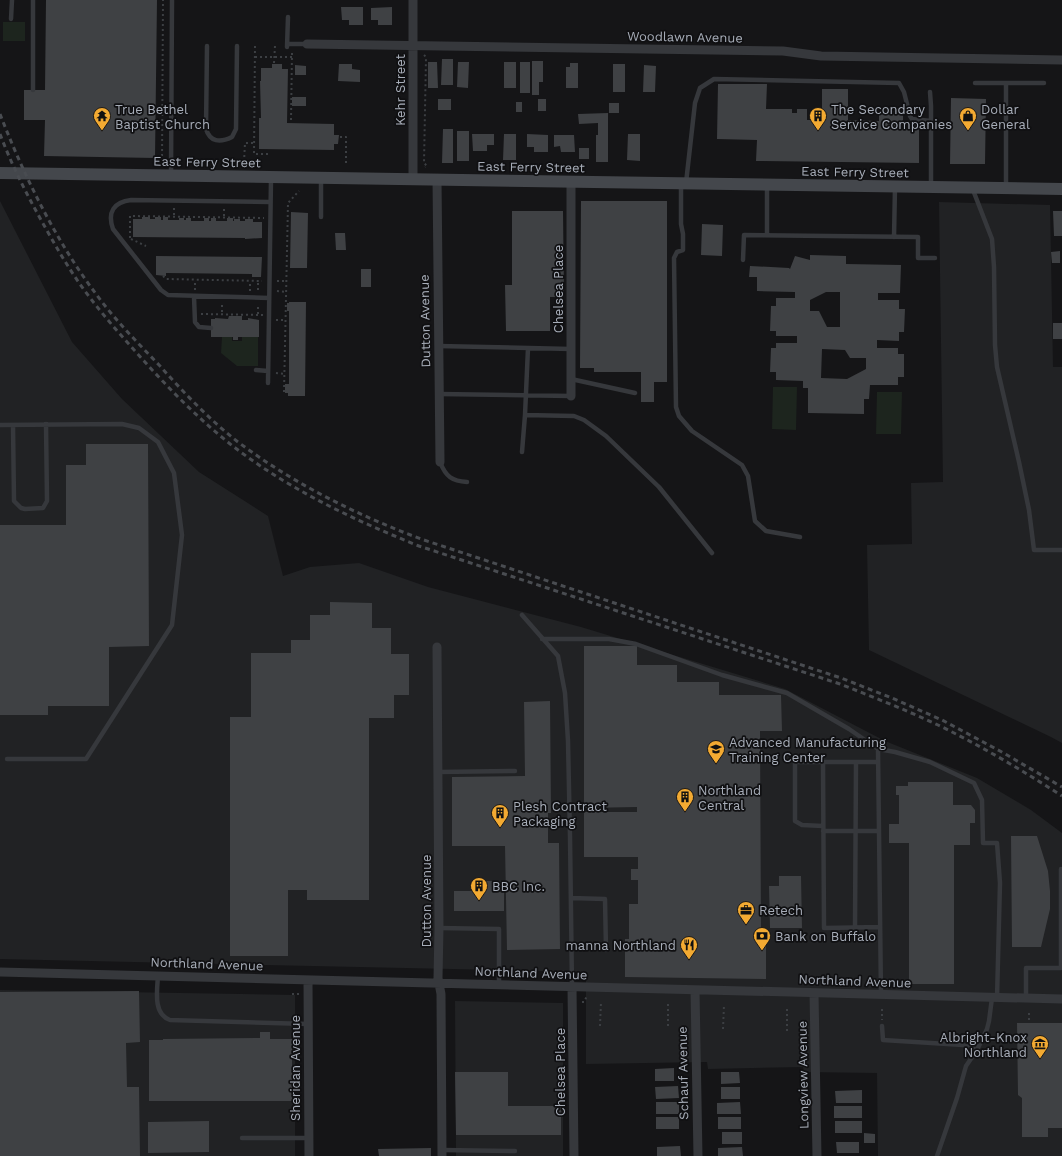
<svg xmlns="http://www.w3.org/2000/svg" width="1062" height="1156" font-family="'Work Sans',sans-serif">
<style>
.built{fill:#212224}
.green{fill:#1d251e}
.building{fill:#3f4144;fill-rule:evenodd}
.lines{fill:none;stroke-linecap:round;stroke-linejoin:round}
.path{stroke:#3c3f43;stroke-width:2;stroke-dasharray:2 3;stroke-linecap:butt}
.lane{stroke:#36383c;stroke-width:4.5}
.street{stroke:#36383c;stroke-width:9}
.secondary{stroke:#44474c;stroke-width:12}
.rail{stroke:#494c51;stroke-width:3;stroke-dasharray:5 4;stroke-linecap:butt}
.labels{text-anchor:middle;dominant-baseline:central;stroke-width:3.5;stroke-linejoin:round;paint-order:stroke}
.street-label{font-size:13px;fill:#a7adb8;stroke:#101012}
.poi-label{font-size:13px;fill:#a7adb8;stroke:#101012;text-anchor:start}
</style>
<rect width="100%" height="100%" fill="#151517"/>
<path class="built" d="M0,201L72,342L122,399L199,472L268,516L283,576L310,567L359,563L428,587L581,627L785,689L885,741L977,778L1031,810L1062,833V1156H878L877,1073L804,1072L803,1067L708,1069L707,1062L586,1064V972L0,959Z
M939,202L1050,205L1053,367H1062V743L1051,737L869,650L867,545L912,544L911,483L943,482Z
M0,990L295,995V1156H0Z
M455,1001L563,1003V1156H456Z"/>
<path class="green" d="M3,22H25V41H3Z
M222,337H232V341H242V337H258V366H237L221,353Z
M773,387H797L796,430L772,429Z
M877,392H902L901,434H876Z"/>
<path class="building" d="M46,0H157L155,158L44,156L45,120H24V90H45Z
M341,7H363V25H349V20H342Z
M392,7V25H378V20H371V8Z
M442,59H453V85H441Z
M532,61H543V82H539V95H532Z
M428,62H437L438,88H428Z
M458,62H469L468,88L457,87Z
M504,62H516V88H504Z
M520,62H530V93H520Z
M570,63H578V88H566V67H570Z
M272,64H282V69H288L287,123L334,124V135H339L338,144H334V150L259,149V118H261L260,81H261V68H272Z
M339,64H352V69L360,70V82L338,81Z
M613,64H625V92H613Z
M295,65L306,66V75H295Z
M644,65L656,66L655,92H643Z
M718,84H767L766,109H792V113H797V109H807V120H822V89H848V120L879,121V111H903V122H919V163L756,161L757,140L717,139Z
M292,97H306V106H292Z
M951,98L986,99L985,164H950Z
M438,99H451V110H438Z
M538,99H546V111H538Z
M516,102H522V112H516Z
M609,103H619V113H609Z
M608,113V162H596V135H598V123L579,124L578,114Z
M443,129H453V163H442Z
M457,131H469V161H457Z
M472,134H494V145H487V151H473Z
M504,134H516V160H503Z
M527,134L548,135V152H534V147H527Z
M628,134H640V161L627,160Z
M554,135H574L575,152H561L560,146L554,147Z
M579,148H589V159H579Z
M581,201H667V382H654V402H641V372H594V368H580Z
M512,211H563L564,297H550V331H506L505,285H512Z
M1053,211H1062V236H1054Z
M291,212L308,213L307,268H290Z
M142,217H150V219H155V217H161V220H163V217H168V220H179V218H184V220H186V218H191V221H204V218H209V221H211V218H216V221H227V218H233V221H234V219H240V221H245V219H253V222H262V238L245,239V238L133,237V219H142Z
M702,224L723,225L722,256L701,255Z
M335,233H345L346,250H336Z
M1060,251V263H1052L1051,252Z
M810,255L846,256V264L901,265L900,293H878V300H899V309H905L904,332H899V341L877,340V348H898V354H904V377H898V385H870L869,399H864V414L808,413V388H803V381L776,380V372H770L771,348H776V343H797V336H776V331H770L771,306H776V298H795V292L757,291V277H749L750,266L789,268L790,269L795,256L810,260ZM826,292H840V327H827L819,311H810V300ZM822,349L845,350L850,358H866V369L847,379L821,378Z
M156,256L262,257L261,277H252V274L166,273V276L156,275Z
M361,269H371V287H361Z
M289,302H306L305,396H288V393H285V384H289V311H287V303H289Z
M229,316H242V320H248V318L259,320V337H238V340H233V337H211V319H215V318L228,319Z
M1053,323H1062V339H1053Z
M86,444H148L149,646L109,647V706H48V715H0V525H66V465H86Z
M330,602L372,603V628H391V654H409V695H394V718H369V900H307V890H288V956H230V717H251V653H291V640H310V615H330Z
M584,646H637V665H677V682H719V695H781L782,731H760L761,934H766V979L625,977V939H629V904H638V880H631V869H638V857H584V812H637V807L584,808Z
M550,701L551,813H548V843H559L560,949L507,950L505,846H452V777L525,776L524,702Z
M908,782H953V805H971L975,810V823H970V845H954V984H909V843H889V824H899V795H896V786H908Z
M1011,836H1037L1048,871L1050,891V909L1041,947H1012Z
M779,876H801L802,928H770L769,886H779Z
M483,881H504V911H454V891H483Z
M139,991L140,1042L126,1043L127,1087H139L140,1156H0V992Z
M1017,1023H1062V1128H1048V1137H1022V1098L1018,1095Z
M260,1032H270V1039H292V1101H149V1040H163V1039L260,1038Z
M674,1068V1081H655V1069Z
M455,1072H508V1106H561V1135H456Z
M721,1072H739L740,1083L721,1084Z
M678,1086L679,1098L656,1099L655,1087Z
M721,1087H740V1099H721Z
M862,1090V1103H836L835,1091Z
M656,1102H679V1114H656Z
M740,1102L741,1114H717V1103Z
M834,1106H862V1118H834Z
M656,1117H679V1129H656Z
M718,1117H741V1129H718Z
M209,1121V1152L148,1153V1122Z
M835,1121H862V1133H835Z
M722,1132H742V1144H722Z
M864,1133L875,1134V1143H864Z
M836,1142H859V1153H837Z
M680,1146L681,1156H657V1147Z
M742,1147L743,1156H718V1148Z
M431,1148V1156H379L378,1149Z"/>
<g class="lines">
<path class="path" d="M255,46L254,154H270
M424,55L426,57L424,163L427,166L425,167
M255,57H292
M274,63L275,46
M291,120L292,53
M340,137H346V164
M162,161L163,0
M244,162L245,143H254
M174,208V217
M224,209V217
M130,238V216L264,218
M131,239L146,246
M163,276L166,279L262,281
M277,281H286
M195,290V280
M258,290V281
M250,291V281
M277,291L286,292
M222,305V314
M201,314L263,315
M258,314V305
M276,320H286
M276,373L285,374
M284,392L288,203L299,191
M292,994H299
M582,1002H584L587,996
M668,1004V1028
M882,1009V1020
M1029,1013V1022
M600,1026L601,1002
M723,1029L724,1005
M787,1031V1007"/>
<path class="lane" d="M11,19L12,0
M287,44H307
M207,46L206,129C210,142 220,143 232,137L236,129L237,46
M287,47L288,17
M975,83H1006
M33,90V0
M930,92L931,106V187
M171,175L172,0
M681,183V224L683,234V250L677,252L674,258L676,407L679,416L692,431L742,465L748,476L755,521L766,531L800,537
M686,183L695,103L700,88L714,79L899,83L904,92L910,116L912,119L931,121
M1006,188V83H1044
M973,190L992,239L994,267L995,345L997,367L1019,462L1029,510L1034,550H1062
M321,217V179
M767,235V185
M894,237L895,187
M743,260L744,235L918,237V258H935
M194,297L195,322L199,327L211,328
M269,298L168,295L161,290L113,229C107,212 114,202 131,200L270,202
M438,346L571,349
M528,348L525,415L574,416L584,420L606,436L659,487L712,553
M256,370L268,371
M571,379L635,393
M268,383L271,179
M439,394L571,396
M0,425L122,424L139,428L158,442L174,473L182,535L172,625L86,759H7
M13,425L14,501L21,508L25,509L43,508L47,501L46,424
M522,452L525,415
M440,462C446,477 452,481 467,482
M522,615L558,656L565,693L568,741L570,836L572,987
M542,639H609L636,644L722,675L787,693L849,729L878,749L881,995
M878,749L895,752L930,762L974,783L982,800L983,843H997L1000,883L997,998
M823,762L824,928L880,927
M438,772L515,771
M823,826L802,825L795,821V762H878
M823,831H879
M571,898L605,899L606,950
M439,928L499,929V985
M855,928L856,762
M158,976C157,991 153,1014 170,1020L308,1024
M1026,998V968H1061V869
M882,1026L883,1040L963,1045L977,1050
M242,1138H309
M442,1150L515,1151
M937,1156L957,1098L966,1066L977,1050L987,1029L989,1021L992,998"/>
<path class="street" d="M413,0V179
M307,44L783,51L821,56L1062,60
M437,179L440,462
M571,181V396
M437,647L439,928L438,978L441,994L442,1156
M0,972L1062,999
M308,980L309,1156
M572,987L574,1156
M695,990L698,1156
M814,993L817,1156"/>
<path class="secondary" d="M0,173L1062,189"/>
<path class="rail" d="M0,114C24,176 56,241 96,294C115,320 138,343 160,366C184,393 210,420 238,442C294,484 357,515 421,539L841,678L892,698L942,720L1000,751L1062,787
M0,134C12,166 28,197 45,227C59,252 73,276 91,299C107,320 126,341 144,361C172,392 202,422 234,447C290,490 354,520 419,546L840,684C873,697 906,710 938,725C981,746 1022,770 1062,796"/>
</g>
<defs>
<symbol id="temple-pin" viewBox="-11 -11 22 30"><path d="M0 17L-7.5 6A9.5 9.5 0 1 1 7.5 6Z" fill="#f3aa32" stroke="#101012"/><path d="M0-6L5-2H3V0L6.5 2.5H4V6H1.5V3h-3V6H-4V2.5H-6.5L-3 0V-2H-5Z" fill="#111"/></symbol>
<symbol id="building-pin" viewBox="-11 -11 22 30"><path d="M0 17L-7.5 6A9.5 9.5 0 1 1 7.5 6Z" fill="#f3aa32" stroke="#101012"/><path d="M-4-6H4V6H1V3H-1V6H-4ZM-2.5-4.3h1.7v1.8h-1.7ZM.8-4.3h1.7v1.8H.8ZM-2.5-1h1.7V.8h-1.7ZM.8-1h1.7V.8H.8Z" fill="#111"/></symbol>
<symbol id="shop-pin" viewBox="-11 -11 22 30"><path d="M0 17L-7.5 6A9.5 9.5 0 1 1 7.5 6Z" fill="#f3aa32" stroke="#101012"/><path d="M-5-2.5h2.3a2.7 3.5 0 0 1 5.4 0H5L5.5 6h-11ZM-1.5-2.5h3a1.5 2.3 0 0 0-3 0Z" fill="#111"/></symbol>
<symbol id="school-pin" viewBox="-11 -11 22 30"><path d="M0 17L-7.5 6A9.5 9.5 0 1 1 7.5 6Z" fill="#f3aa32" stroke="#101012"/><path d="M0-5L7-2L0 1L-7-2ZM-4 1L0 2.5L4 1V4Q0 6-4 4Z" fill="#111"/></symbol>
<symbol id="office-pin" viewBox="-11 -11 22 30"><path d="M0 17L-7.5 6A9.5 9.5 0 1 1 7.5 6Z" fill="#f3aa32" stroke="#101012"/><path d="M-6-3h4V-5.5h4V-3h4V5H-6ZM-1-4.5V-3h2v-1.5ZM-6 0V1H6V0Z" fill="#111"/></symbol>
<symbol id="bank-pin" viewBox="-11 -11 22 30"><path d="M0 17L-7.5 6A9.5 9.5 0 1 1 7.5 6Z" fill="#f3aa32" stroke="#101012"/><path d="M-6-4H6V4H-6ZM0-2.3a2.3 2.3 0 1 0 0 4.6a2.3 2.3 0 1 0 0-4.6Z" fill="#111"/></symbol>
<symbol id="restaurant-pin" viewBox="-11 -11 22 30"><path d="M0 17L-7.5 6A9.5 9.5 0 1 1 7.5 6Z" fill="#f3aa32" stroke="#101012"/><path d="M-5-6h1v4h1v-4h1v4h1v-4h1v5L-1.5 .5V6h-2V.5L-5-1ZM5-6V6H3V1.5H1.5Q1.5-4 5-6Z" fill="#111"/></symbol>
<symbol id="museum-pin" viewBox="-11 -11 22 30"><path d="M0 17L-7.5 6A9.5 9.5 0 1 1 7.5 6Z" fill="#f3aa32" stroke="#101012"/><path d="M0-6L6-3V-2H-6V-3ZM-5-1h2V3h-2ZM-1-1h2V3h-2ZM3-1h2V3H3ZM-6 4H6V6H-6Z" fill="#111"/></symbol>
</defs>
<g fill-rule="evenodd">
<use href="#temple-pin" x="92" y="106" width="20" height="27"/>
<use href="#building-pin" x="808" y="106" width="20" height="27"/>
<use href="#shop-pin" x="958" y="106" width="20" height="27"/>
<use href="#school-pin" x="706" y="739" width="20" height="27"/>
<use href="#building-pin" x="675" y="787" width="20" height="27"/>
<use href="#building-pin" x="490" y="803" width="20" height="27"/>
<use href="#building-pin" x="469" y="876" width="20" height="27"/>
<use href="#office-pin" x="736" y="900" width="20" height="27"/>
<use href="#bank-pin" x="752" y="926" width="20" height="27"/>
<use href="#restaurant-pin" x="679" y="935" width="20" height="27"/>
<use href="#museum-pin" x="1030" y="1034" width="20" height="27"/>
</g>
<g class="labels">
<g class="street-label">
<text transform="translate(685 37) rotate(1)">Woodlawn Avenue</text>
<text transform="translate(400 90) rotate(-90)">Kehr Street</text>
<text transform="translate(207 162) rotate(1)">East Ferry Street</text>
<text transform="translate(531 167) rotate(1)">East Ferry Street</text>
<text transform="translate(855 172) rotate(1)">East Ferry Street</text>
<text transform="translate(558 289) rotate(-90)">Chelsea Place</text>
<text transform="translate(425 321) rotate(-91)">Dutton Avenue</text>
<text transform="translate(426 901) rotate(-90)">Dutton Avenue</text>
<text transform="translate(207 964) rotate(2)">Northland Avenue</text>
<text transform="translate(531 973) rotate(2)">Northland Avenue</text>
<text transform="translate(855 981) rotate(2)">Northland Avenue</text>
<text transform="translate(295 1068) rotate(-90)">Sheridan Avenue</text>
<text transform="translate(560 1072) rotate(-90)">Chelsea Place</text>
<text transform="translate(683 1073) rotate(-91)">Schauf Avenue</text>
<text transform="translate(803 1075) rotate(-91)">Longview Avenue</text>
</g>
<g class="poi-label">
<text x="115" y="109">True Bethel<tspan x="115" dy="15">Baptist Church</tspan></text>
<text x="831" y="109">The Secondary<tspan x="831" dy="15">Service Companies</tspan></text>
<text x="981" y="109">Dollar<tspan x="981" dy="15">General</tspan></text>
<text x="729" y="742">Advanced Manufacturing<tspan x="729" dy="15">Training Center</tspan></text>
<text x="698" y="790">Northland<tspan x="698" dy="15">Central</tspan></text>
<text x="513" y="806">Plesh Contract<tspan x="513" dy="15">Packaging</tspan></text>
<text x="492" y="886">BBC Inc.</text>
<text x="759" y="910">Retech</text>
<text x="775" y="936">Bank on Buffalo</text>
<text x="676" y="945" text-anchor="end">manna Northland</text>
<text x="1027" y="1037" text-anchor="end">Albright-Knox<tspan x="1027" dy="15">Northland</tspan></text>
</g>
</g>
</svg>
